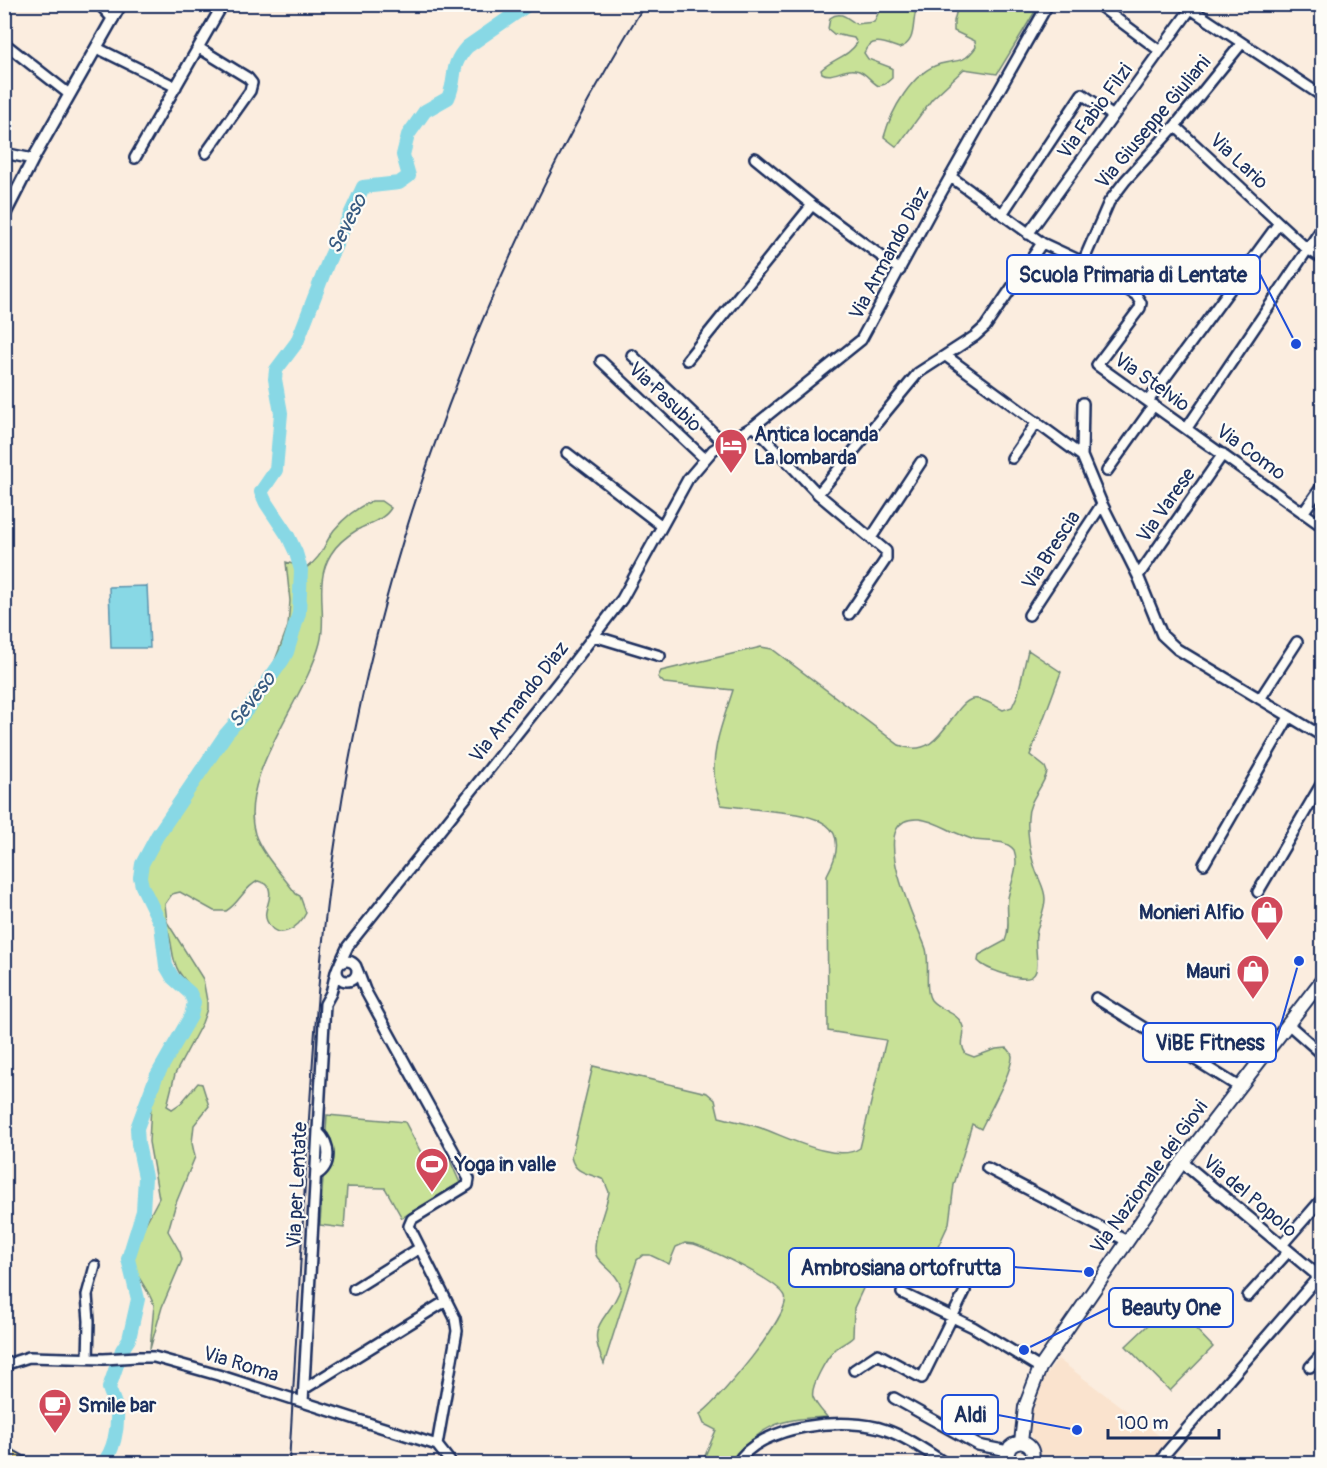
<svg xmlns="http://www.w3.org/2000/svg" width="1327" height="1468" font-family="Pangolin,sans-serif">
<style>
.built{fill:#fae3ce}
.green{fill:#c8e197;stroke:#72887a;stroke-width:1.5}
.water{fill:#88d8e5;stroke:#5c94af;stroke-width:1.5}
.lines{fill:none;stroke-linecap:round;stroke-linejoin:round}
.river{stroke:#88d8e5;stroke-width:14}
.minor-casing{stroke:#1b2f5e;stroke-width:14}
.tertiary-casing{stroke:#1b2f5e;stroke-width:15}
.secondary-casing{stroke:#1b2f5e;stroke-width:16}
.primary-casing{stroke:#1b2f5e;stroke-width:18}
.minor{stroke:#fdfcf7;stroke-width:9}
.tertiary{stroke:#fdfcf7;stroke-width:10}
.secondary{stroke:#fdfcf7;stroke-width:12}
.primary{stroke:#f8e281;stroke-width:14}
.rail{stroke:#1b2f5e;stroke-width:2}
.labels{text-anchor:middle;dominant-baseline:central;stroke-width:4.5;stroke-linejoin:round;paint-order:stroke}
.street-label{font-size:20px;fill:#1b2f5e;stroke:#fdfcf7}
.poi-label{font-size:20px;font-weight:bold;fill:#1b2f5e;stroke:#fdfcf7;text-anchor:start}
.water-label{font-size:21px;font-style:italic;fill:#365980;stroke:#fdfcf7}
.leader{fill:none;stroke:#1d4ed8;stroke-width:2}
.callout-dot{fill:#1d4ed8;stroke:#fdfcf7;stroke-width:2}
.callout{fill:#fdfcf7;stroke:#1d4ed8;stroke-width:2}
.callout-label{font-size:21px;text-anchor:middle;font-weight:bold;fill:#1b2f5e}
</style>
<rect width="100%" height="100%" fill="#fbeddf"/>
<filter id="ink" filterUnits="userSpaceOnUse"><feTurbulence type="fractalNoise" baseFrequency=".0167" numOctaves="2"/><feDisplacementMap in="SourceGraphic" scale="12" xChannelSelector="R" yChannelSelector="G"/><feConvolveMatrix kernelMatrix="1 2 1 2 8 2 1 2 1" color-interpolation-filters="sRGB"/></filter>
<g filter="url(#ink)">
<path class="built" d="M1058,1359L1169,1443L1156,1463H1043L1040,1451L1031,1434L1030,1423L1032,1405L1039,1386Z"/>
<path class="green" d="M882,5H918C910,20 919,42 899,48C887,44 871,35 864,53L868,59L892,68V78L885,84L879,86C870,82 866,71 855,70C843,68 832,79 822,73L821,70C833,59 849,56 857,43L854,38L834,34L828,29L830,18C841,10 847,18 856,24L874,22Z
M958,5H1039L997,74L964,69L932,99L897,147L884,137C891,111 912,72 940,64C958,59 964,64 976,47L975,41L954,31V21Z
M372,501H381L391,508C384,520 369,523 357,530C347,536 337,544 331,554C313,582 328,614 320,643C306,698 237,777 255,834C261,853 284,877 296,894L300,896L306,913C299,928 277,943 267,921C262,910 273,900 269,889C268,883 263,883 258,881C244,887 239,904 226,911H214L180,892L172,894L165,904L167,922L203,979L207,1001V1009L202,1023L175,1074L167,1106L172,1109L181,1103L198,1083L202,1084L209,1106L194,1125L192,1143L195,1157L176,1203L168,1231L180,1252L182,1260L162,1307L150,1349L154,1305L149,1294L135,1271L132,1258L139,1236L159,1198L149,1142L151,1105L160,1079L198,1003C197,990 185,982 179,972C171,959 173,945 168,931C152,890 126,876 163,834L160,830L256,696L271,671L288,626L290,601L286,562L306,568C323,557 323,545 334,530C344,518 358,507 372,501Z
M761,647L772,649L899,745C941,763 951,703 973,699C982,697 995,706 1003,710L1012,707L1018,694L1028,650L1061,672L1030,755L1045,767L1047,772C1043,788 1028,800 1028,818C1027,833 1030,854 1035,868C1038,879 1045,888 1045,899C1045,910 1038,923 1036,935C1033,957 1050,989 1007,975C997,971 985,969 978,961L979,955L1005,941C1011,926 1006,913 1008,898C1011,882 1020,866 1014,850C1005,839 989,842 975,840C968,838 961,835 954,832C943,827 931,820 919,819C861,815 919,927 926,949C930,963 924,990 931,1000C940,1011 959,1012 963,1027C966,1038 958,1042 966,1054L974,1057L996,1049L1007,1048C1010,1051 1011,1051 1012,1056C1013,1070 988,1114 981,1129L972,1124L954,1185L949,1223L931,1262L879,1251L869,1255L863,1262L867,1280L854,1308L853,1337C847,1343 839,1345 834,1351C826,1359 810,1387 813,1397C816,1405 822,1411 827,1417C779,1419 761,1424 732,1463H702L716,1430L704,1424L700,1414C717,1403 792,1314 785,1296C778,1281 711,1250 694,1244L685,1243L676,1247L669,1264L650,1255H643L637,1260L604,1364C584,1320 609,1323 621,1287C618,1274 605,1268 597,1257C589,1245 607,1207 609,1192L604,1180C590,1173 575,1175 571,1157L593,1066L707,1093L715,1100L719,1117C733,1121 747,1123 761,1128C785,1136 837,1164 860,1148L886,1040L828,1031L827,875C856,822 814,815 772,811C755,809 738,807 721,805C719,797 716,790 715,782C710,751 724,719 733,690L664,683L658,677L661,671Z
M327,1115L405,1122L425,1160L449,1158L460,1183L402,1218L385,1188L347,1187L344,1228L320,1225Z
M1171,1303L1213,1347L1170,1391L1126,1346Z"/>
<path class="water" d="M147,586L150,648H111L109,587Z"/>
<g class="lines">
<path class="river" d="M102,1464C114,1452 118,1428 117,1412C116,1404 111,1395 109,1388L122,1350L129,1339L138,1299L128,1259L143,1211L145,1177L138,1144L137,1128L156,1077L191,1016L194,1002L190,993L173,978L166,966L161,925L142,886L140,877L142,864L157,836L226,734L252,704L282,661L287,652L299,613L301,570L296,553L288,536L266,503L261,492L276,470L281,413L275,379L276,370L297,342L328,262L363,187L399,183L409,176L403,155L408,135L425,111L448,98C458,77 448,68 467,47L529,4"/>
<defs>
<path id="minor" d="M99,4L113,19
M1097,4L1160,51
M1191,9L1322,96
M4,43L69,94
M97,48L176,87
M199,48L248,78L252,83L250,91L206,153
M1175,126L1279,223L1307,249L1322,258
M4,153L33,159
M135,158L223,4
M755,158L812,205L900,270
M951,177L1042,243L1083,262L1136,295L1141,303L1140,308L1097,365L1322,526
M1002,214L1082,94L1113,116
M1028,234L1194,4
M1083,262L1109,202L1125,181L1175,126L1242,43
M632,355L724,443
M946,356L1082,456L1102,504L1138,576L1162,635L1177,649L1322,736
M687,360L812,205
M601,361L705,459
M1148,401L1279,223
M754,426L818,494L886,551V559L849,614
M1187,428L1322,228
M567,453L662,526
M1082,456L1083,403
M1012,458L1037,422
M1107,471L1154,405
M818,494L918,373L975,336L985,327L1042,243
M1303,513L1322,486
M871,538L921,462
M1138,576L1223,454
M1029,615L1102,504
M594,636L660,656
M1260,699L1297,642
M1204,864L1289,717
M1258,892L1322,783
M337 971a10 10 0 1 1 20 0a10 10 0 1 1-20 0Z
M340,963L348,946L567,671L622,599L688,479L713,450L754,426L861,340L932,209L1048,4
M357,969L365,990L469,1179L468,1185L412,1219L409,1226L455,1318L457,1331L437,1445
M1096,998L1239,1087
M1288,1024L1322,1054
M987,1168L1127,1241
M316,1175C332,1166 331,1144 318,1132
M1281,1246L1322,1199
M354,1289L418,1249
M902,1293L973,1327L1040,1368
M1248,1296L1288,1252
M88,1359L89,1321L87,1295L95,1266
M4,1365L29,1357L104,1359L137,1357H154L218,1375L437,1445L452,1464
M1310,1367L1322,1354
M854,1370L878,1354L922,1378L965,1291
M304,1389L446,1301
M894,1398L978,1445L1008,1451
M303,1402L325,1004L331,993L336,972
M737,1464C759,1424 847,1416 886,1430C904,1436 930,1453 946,1464
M1159,1464L1165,1454L1319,1276"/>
<path id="tertiary" d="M4,216L33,159L121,4
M1182,1162L1322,1279"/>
<path id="secondary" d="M1021,1442L1025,1407L1040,1368L1182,1162L1322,980
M1010,1464L1007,1455L1010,1447C1023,1436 1039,1448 1030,1464"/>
<path id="primary" d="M4,1454L22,1464"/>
</defs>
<use href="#minor" class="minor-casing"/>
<use href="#tertiary" class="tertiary-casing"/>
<use href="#secondary" class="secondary-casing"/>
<use href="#primary" class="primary-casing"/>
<use href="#minor" class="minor"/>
<use href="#tertiary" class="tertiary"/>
<use href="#secondary" class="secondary"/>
<use href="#primary" class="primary"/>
<path class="rail" d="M289,1464C294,1364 300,1265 306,1166C313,1056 319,947 336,838C380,543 489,258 645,4"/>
</g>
</g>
<defs>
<symbol id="hotel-pin" viewBox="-11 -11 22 30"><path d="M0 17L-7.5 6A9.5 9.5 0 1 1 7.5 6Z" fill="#d1495b" stroke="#fdfcf7"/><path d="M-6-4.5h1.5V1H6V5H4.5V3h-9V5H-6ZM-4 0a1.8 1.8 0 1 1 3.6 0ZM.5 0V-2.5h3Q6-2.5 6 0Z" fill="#fff"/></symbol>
<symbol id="shop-pin" viewBox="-11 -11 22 30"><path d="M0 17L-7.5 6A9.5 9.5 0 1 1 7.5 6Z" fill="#d1495b" stroke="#fdfcf7"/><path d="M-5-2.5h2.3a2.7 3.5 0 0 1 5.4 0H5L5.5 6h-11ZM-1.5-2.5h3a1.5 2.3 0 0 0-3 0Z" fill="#fff"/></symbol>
<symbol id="stadium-pin" viewBox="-11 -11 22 30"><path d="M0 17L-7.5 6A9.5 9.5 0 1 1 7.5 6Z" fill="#d1495b" stroke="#fdfcf7"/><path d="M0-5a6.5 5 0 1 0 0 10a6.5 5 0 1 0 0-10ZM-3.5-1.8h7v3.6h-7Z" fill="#fff"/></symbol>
<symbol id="cafe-pin" viewBox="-11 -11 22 30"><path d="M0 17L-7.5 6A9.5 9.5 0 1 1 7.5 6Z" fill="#d1495b" stroke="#fdfcf7"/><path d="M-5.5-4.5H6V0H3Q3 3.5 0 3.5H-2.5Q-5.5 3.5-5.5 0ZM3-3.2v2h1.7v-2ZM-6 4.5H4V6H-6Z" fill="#fff"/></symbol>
</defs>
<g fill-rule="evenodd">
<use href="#hotel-pin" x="712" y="426" width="38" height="52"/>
<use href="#shop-pin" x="1248" y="893" width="38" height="52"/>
<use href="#shop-pin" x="1234" y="952" width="38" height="52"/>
<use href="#stadium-pin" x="413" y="1145" width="38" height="52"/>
<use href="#cafe-pin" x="36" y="1386" width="38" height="52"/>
</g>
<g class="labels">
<g class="street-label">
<text transform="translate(1095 111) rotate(-54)">Via Fabio Filzi</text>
<text transform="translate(1153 122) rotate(-50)">Via Giuseppe Giuliani</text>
<text transform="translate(1239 161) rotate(43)">Via Lario</text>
<text transform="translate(889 253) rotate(-62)">Via Armando Diaz</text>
<text transform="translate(1152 382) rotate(35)">Via Stelvio</text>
<text transform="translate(665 397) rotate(43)">Via Pasubio</text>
<text transform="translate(1251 452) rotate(36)">Via Como</text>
<text transform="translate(1166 505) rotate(-55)">Via Varese</text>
<text transform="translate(1051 550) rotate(-57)">Via Brescia</text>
<text transform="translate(519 702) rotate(-52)">Via Armando Diaz</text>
<text transform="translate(1149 1177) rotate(-54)">Via Nazionale dei Giovi</text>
<text transform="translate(297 1185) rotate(-87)">Via per Lentate</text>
<text transform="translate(1250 1196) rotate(40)">Via del Popolo</text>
<text transform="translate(241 1364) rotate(17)">Via Roma</text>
</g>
<g class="poi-label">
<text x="754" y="434">Antica locanda<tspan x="754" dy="23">La lombarda</tspan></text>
<text x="1244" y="912" text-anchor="end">Monieri Alfio</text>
<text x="1230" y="971" text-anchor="end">Mauri</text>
<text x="455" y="1164">Yoga in valle</text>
<text x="78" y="1405">Smile bar</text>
</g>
<g class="water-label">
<text transform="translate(347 224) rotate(-63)">Seveso</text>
<text transform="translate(252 700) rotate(-53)">Seveso</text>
</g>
</g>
<path class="leader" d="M1296 344L1260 274M1299 961L1276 1042M1089 1272L1014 1267M1024 1350L1109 1308M1077 1430L998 1415"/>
<g class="callout-dot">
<circle cx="1296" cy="344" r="6"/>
<circle cx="1299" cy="961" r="6"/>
<circle cx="1089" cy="1272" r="6"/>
<circle cx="1024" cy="1350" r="6"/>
<circle cx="1077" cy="1430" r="6"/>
</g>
<g class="callout">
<rect x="1007" y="255" width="253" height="39" rx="6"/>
<rect x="1143" y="1023" width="133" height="39" rx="6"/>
<rect x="789" y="1248" width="225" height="39" rx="6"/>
<rect x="1109" y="1288" width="124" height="39" rx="6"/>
<rect x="942" y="1395" width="56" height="39" rx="6"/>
</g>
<g class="callout-label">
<text x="1133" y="282">Scuola Primaria di Lentate</text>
<text x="1210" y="1050">ViBE Fitness</text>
<text x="901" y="1275">Ambrosiana ortofrutta</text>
<text x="1171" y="1315">Beauty One</text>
<text x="970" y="1422">Aldi</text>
</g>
<rect width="1327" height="1468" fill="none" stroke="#fdfcf7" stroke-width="24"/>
<rect x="12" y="12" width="1303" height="1444" fill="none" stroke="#1b2f5e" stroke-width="2" filter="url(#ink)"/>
<path d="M1108 1429v9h111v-9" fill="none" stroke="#1b2f5e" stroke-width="3"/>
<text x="1117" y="1429" font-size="18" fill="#1b2f5e" stroke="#fdfcf7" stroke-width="4.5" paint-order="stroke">100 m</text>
</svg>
